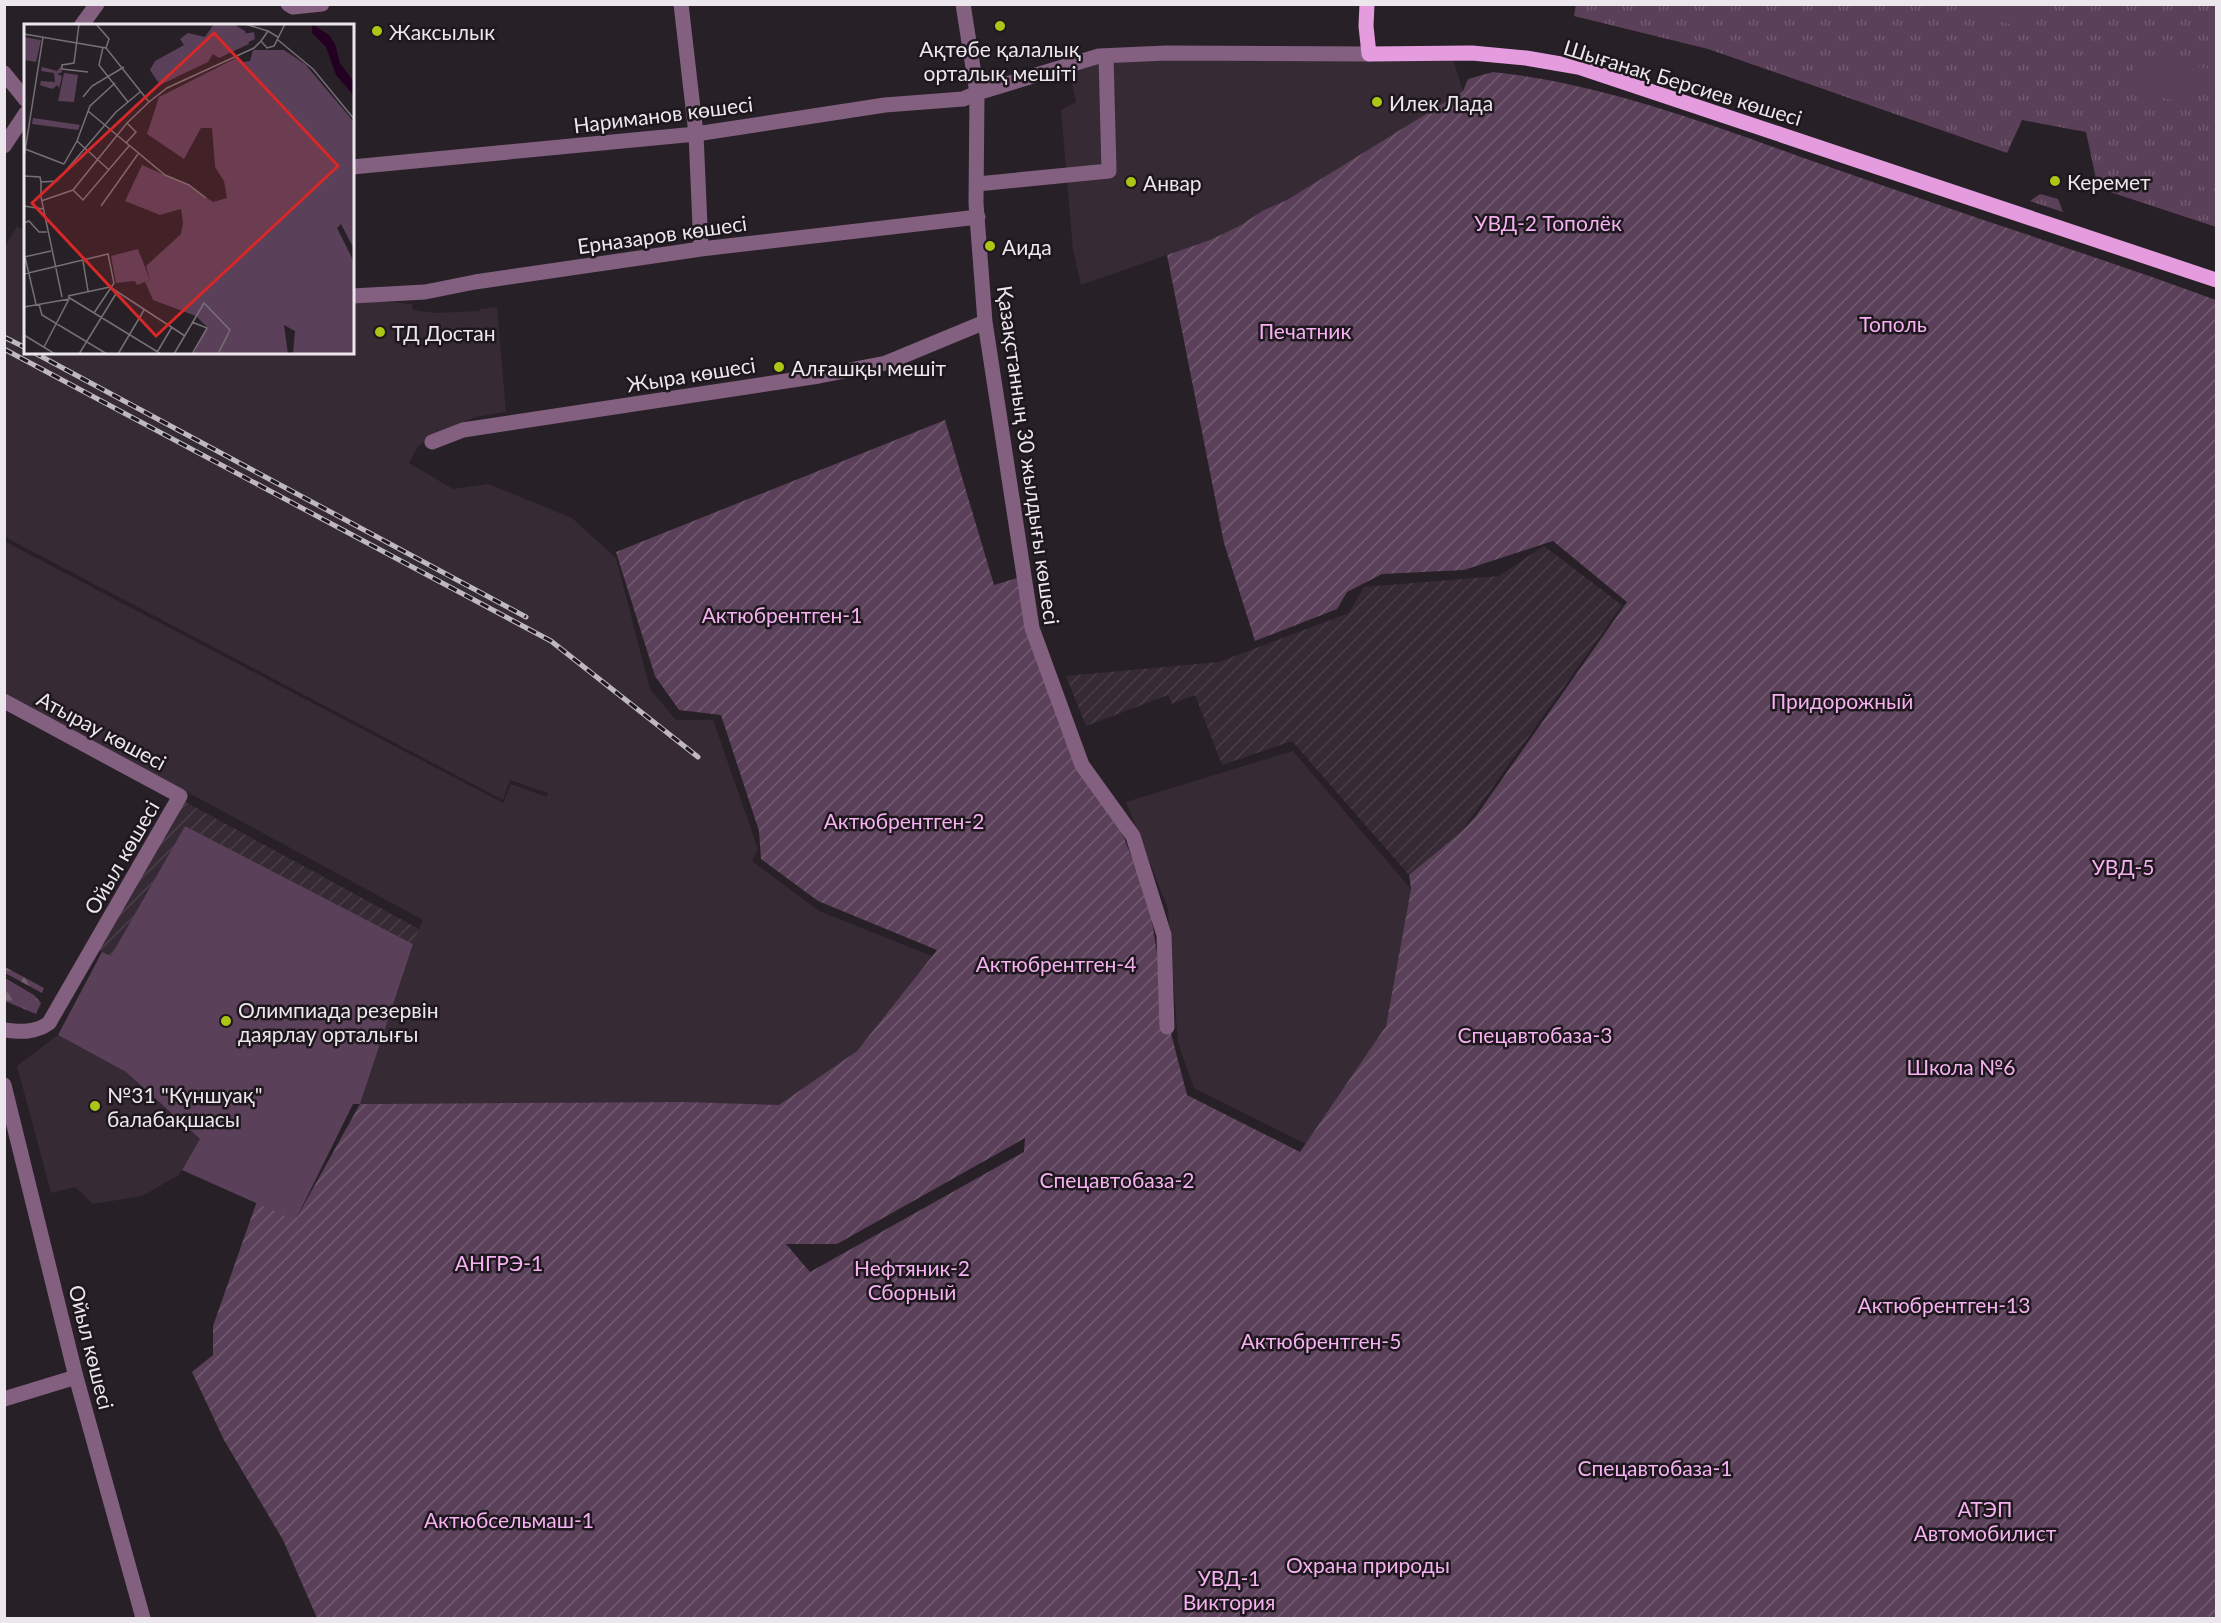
<svg xmlns="http://www.w3.org/2000/svg" width="2221" height="1623" font-family="Lato,sans-serif">
<style>
.built{fill:#362a35}
.industrial{fill:url(#industrial-furrows)}
.grass{fill:url(#grass-tufts)}
.forest{fill:url(#forest-firs)}
.garden{fill:url(#garden-furrows);fill-rule:evenodd}
.pitch{fill:#5a4058}
.lines{fill:none;stroke-linecap:round;stroke-linejoin:round}
.minor{stroke:#836080;stroke-width:15}
.major{stroke:#e49cdf;stroke-width:15}
.rail-casing{stroke:#beb9be;stroke-width:5}
.rail{stroke:#1e171d;stroke-width:3;stroke-dasharray:9;stroke-linecap:butt}
.poi-dot{fill:#abc614;stroke:#1e171d;stroke-width:2}
.labels{text-anchor:middle;dominant-baseline:central;stroke-width:5;stroke-linejoin:round;paint-order:stroke}
.poi-label{font-size:21px;fill:#ece7ec;stroke:#1e171d;text-anchor:start}
.street-label{font-size:21px;fill:#ece7ec;stroke:#1e171d}
.park-label{font-size:21px;fill:#f5b1f0;stroke:#1e171d}
.inset-road{fill:none;stroke:#767076;stroke-width:1.5}
.view{fill:#d62828;fill-opacity:0.15;stroke:#d62828;stroke-width:3}
.inset-edge{fill:none;stroke:#ece7ec;stroke-width:3}
</style>
<defs>
<pattern id="industrial-furrows" width="10" height="10" patternUnits="userSpaceOnUse" patternTransform="scale(1.5)"><rect width="10" height="10" fill="#362a35"/><path d="M-1 1l2-2M0 10L10 0M9 11l2-2" fill="none" stroke="#4a3f49"/></pattern>
<pattern id="grass-tufts" width="24" height="20" patternUnits="userSpaceOnUse" patternTransform="scale(1.5)"><rect width="24" height="20" fill="#5a4058"/><path d="M3 7l-1-3M5 7V3M7 7l1-3M15 17l-1-3M17 17v-4M19 17l1-3" fill="none" stroke="#725c70"/></pattern>
<pattern id="forest-firs" width="22" height="20" patternUnits="userSpaceOnUse" patternTransform="scale(1.5)"><rect width="22" height="20" fill="#5a4058"/><path d="M5 1l3.5 6h-7zM16 11l3.5 6h-7z" fill="#725c70"/></pattern>
<pattern id="garden-furrows" width="10" height="10" patternUnits="userSpaceOnUse" patternTransform="scale(1.5)"><rect width="10" height="10" fill="#5a4058"/><path d="M-1 1l2-2M0 10L10 0M9 11l2-2" fill="none" stroke="#725c70"/></pattern>
</defs>
<rect width="100%" height="100%" fill="#282027"/>
<path class="built" d="M1451,53L1463,91L1287,200L1262,211L1241,225L1210,240L1081,285L1073,250L1061,110L1076,102L1068,65L1106,56Z
M17,227L25,231L26,352H352L353,299L412,304L413,310L435,313L480,311V309L497,307L506,412L476,417L438,433L418,446L409,463L453,489L488,484L572,518L616,558L650,689L676,720H713L758,849L752,861L819,911L932,956L857,1051L779,1106L687,1102L360,1104L412,942L423,920L5,693L4,541L503,803L511,784L547,797L548,793L510,780L503,800L5,537L4,248Z
M1293,751L1411,889L1386,1026L1306,1144L1194,1088L1178,1043L1168,909L1126,802Z
M58,1035L126,1072L200,1139L179,1175L142,1196L93,1204L75,1187L51,1193L17,1066Z"/>
<path class="industrial" d="M1544,546L1622,605L1461,832L1409,875L1292,741L1222,765L1195,695L1172,704L1168,695L1086,726L1066,676L1219,662L1349,613L1364,587L1499,576Z
M180,799L419,929L413,944L185,826L111,957L96,948Z"/>
<path class="grass" d="M1576,4L2216,5V227L2098,188L2086,132L2022,120L2007,153L1708,49L1574,16Z
M2040,194L2058,199L2063,212L2030,201Z"/>
<path class="forest" d="M2215,164H2216V211H2213L2202,183Z
M5,967L44,988L42,993L5,973Z
M5,978L34,995L41,1003L36,1014L5,1001Z"/>
<path class="garden" d="M1493,72C1615,85 1728,132 1844,172C1968,216 2093,255 2216,300V1618H317L283,1540L224,1440L192,1372L213,1355V1326L257,1201L297,1217L360,1104L687,1102L779,1105L857,1051L937,950L818,901L761,859L759,831L721,715L679,710L655,676L616,552L945,420L994,585L1024,576L1032,628L1081,760L1123,835L1149,902L1167,1018L1187,1095L1300,1152L1386,1026L1411,889L1409,875L1461,832L1476,816L1627,602L1553,541L1464,570L1382,574L1347,592L1337,609L1255,641L1224,543L1167,255L1210,240L1241,225L1262,211L1287,200L1463,91L1468,79ZM1025,1138L1024,1152L810,1272L786,1244H837Z"/>
<path class="pitch" d="M1974,5V4L2033,5L2028,28L1971,15Z
M2133,54L2216,70C2217,79 2213,84 2206,90C2179,113 2126,93 2133,54Z
M185,826L413,944L360,1104H353L297,1217L290,1218L182,1170L200,1139L126,1072L58,1035L102,952L111,956Z"/>
<g class="lines">
<path class="minor" d="M288,4L293,7L322,4
M681,4L696,134L701,249
M963,4L977,93L976,203L985,322L1032,628L1082,765L1133,836L1164,935L1167,1027
M81,26L97,4
M4,73L26,100
M4,146L26,113
M352,167L696,134L885,105L963,99L977,93L1099,56L1166,53L1369,54
M977,184L1109,171L1106,56
M352,296L425,292L475,282L701,249L978,217
M432,442L463,430L819,376L886,363L985,322
M4,701L180,796L49,1023C35,1033 21,1032 4,1030
M4,1085L76,1377L143,1618
M4,1399L76,1377"/>
<path class="major" d="M1367,4L1366,26L1369,54L1472,53L1526,58L1578,67L2216,280"/>
<defs>
<path id="rail" d="M4,337L26,348
M4,349L551,641L698,757
M33,352L526,617"/>
</defs>
<use href="#rail" class="rail-casing"/>
<use href="#rail" class="rail"/>
</g>
<g class="poi-dot">
<circle cx="1000" cy="26" r="6"/>
<circle cx="377" cy="31" r="6"/>
<circle cx="1377" cy="102" r="6"/>
<circle cx="2055" cy="181" r="6"/>
<circle cx="1131" cy="182" r="6"/>
<circle cx="990" cy="246" r="6"/>
<circle cx="380" cy="332" r="6"/>
<circle cx="779" cy="367" r="6"/>
<circle cx="226" cy="1021" r="6"/>
<circle cx="95" cy="1106" r="6"/>
</g>
<g class="labels">
<g class="poi-label">
<text x="389" y="31">Жаксылык</text>
<text x="1000" y="48" text-anchor="middle">Ақтөбе қалалық<tspan x="1000" dy="24">орталық мешіті</tspan></text>
<text x="1389" y="102">Илек Лада</text>
<text x="2067" y="181">Керемет</text>
<text x="1143" y="182">Анвар</text>
<text x="1002" y="246">Аида</text>
<text x="392" y="332">ТД Достан</text>
<text x="791" y="367">Алғашқы мешіт</text>
<text x="238" y="1009">Олимпиада резервін<tspan x="238" dy="24">даярлау орталығы</tspan></text>
<text x="107" y="1094">№31 "Күншуақ"<tspan x="107" dy="24">балабақшасы</tspan></text>
</g>
<g class="street-label">
<text transform="translate(1683 82) rotate(17)">Шығанақ Берсиев көшесі</text>
<text transform="translate(663 114) rotate(-7)">Нариманов көшесі</text>
<text transform="translate(662 234) rotate(-8)">Ерназаров көшесі</text>
<text transform="translate(691 374) rotate(-9)">Жыра көшесі</text>
<text transform="translate(1029 455) rotate(82)">Қазақстанның 30 жылдығы көшесі</text>
<text transform="translate(102 730) rotate(28)">Атырау көшесі</text>
<text transform="translate(121 857) rotate(-60)">Ойыл көшесі</text>
<text transform="translate(92 1347) rotate(76)">Ойыл көшесі</text>
</g>
<g class="park-label">
<text x="1548" y="222">УВД-2 Тополёк</text>
<text x="1893" y="323">Тополь</text>
<text x="1305" y="330">Печатник</text>
<text x="782" y="614">Актюбрентген-1</text>
<text x="1842" y="700">Придорожный</text>
<text x="904" y="820">Актюбрентген-2</text>
<text x="2123" y="866">УВД-5</text>
<text x="1056" y="963">Актюбрентген-4</text>
<text x="1535" y="1034">Спецавтобаза-3</text>
<text x="1961" y="1066">Школа №6</text>
<text x="1117" y="1179">Спецавтобаза-2</text>
<text x="499" y="1262">АНГРЭ-1</text>
<text x="912" y="1267">Нефтяник-2<tspan x="912" dy="24">Сборный</tspan></text>
<text x="1944" y="1304">Актюбрентген-13</text>
<text x="1321" y="1340">Актюбрентген-5</text>
<text x="1655" y="1467">Спецавтобаза-1</text>
<text x="1985" y="1508">АТЭП<tspan x="1985" dy="24">Автомобилист</tspan></text>
<text x="509" y="1519">Актюбсельмаш-1</text>
<text x="1368" y="1564">Охрана природы</text>
<text x="1229" y="1577">УВД-1<tspan x="1229" dy="24">Виктория</tspan></text>
</g>
</g>
<g transform="translate(24 24)">
<rect width="330" height="330" fill="#282027"/>
<path d="M190,0H209L221,7L225,20L195,34L189,30L184,38L138,60L134,58L126,46L131,37L160,21L156,15L164,9L181,13ZM0,13L17,16L12,38L0,36ZM40,49L54,51L50,78L34,77ZM9,94L30,97L56,101L54,106L8,100Z" fill="#5a4058"/>
<path d="M193,0H206L220,10L230,8L231,15L206,27L202,23L217,14ZM37,42L38,48L33,50L38,52L35,65L34,61L28,65L16,61L17,57L31,58L30,49L17,47L18,43L33,47Z" fill="#5a4058"/>
<path d="M229,26H260L281,40L330,98V225L317,200L313,204L330,238V330H269L271,307L260,301L264,330H169L183,303L172,292L129,276L121,258L126,256L122,242L157,210L159,199L157,185L136,191L101,177L118,141L164,161L189,178L203,174L200,157L191,143L188,104H177L160,135L123,110L135,73L214,33L219,38L226,37Z" fill="#5a4058"/>
<path d="M114,225L126,256L113,261L111,257L92,259L87,232Z" fill="#5a4058"/>
<path d="M288,0L305,11L311,20L316,39L330,58V72L312,51L302,23L288,9Z" fill="#230022"/>
<path class="inset-road" d="M55,0L50,39L38,41V45L64,48M72,0L85,15L82,24M221,0L244,7M0,10L82,24L125,78L143,64L230,24L237,17M254,13L244,7L237,17L243,24L250,22L261,0M254,16L289,45L330,95M79,23L75,41L104,78M59,73L68,62L100,43M64,87L141,151L165,161L182,174M53,117L85,146M102,119L112,108L103,99M1,125L40,140M0,133L19,13M40,140L53,117L66,82L91,59M0,152L16,153L17,158M17,158L33,157L92,88L116,68M17,158V173L38,273M49,166L59,176L105,122M17,177L49,166L103,99L125,78M0,182L19,185M77,182L114,130M0,199L5,197L15,208H23M0,233L27,227M1,233L12,280M59,237L64,267M0,250L84,230L90,259L70,289M86,263L161,312M44,272L86,263M44,273L137,330M15,280L18,291L83,330M0,283L45,275L20,323M168,298L183,304L168,330M0,311L31,330M55,330L93,268M94,330L120,286M132,330L148,303M150,330L180,279L206,306L194,330"/>
<path class="view" d="M190,9L314,142L132,312L8,179Z"/>
<rect width="330" height="330" class="inset-edge"/>
</g>
<rect width="2221" height="1623" fill="none" stroke="#ece7ec" stroke-width="12"/>
</svg>
